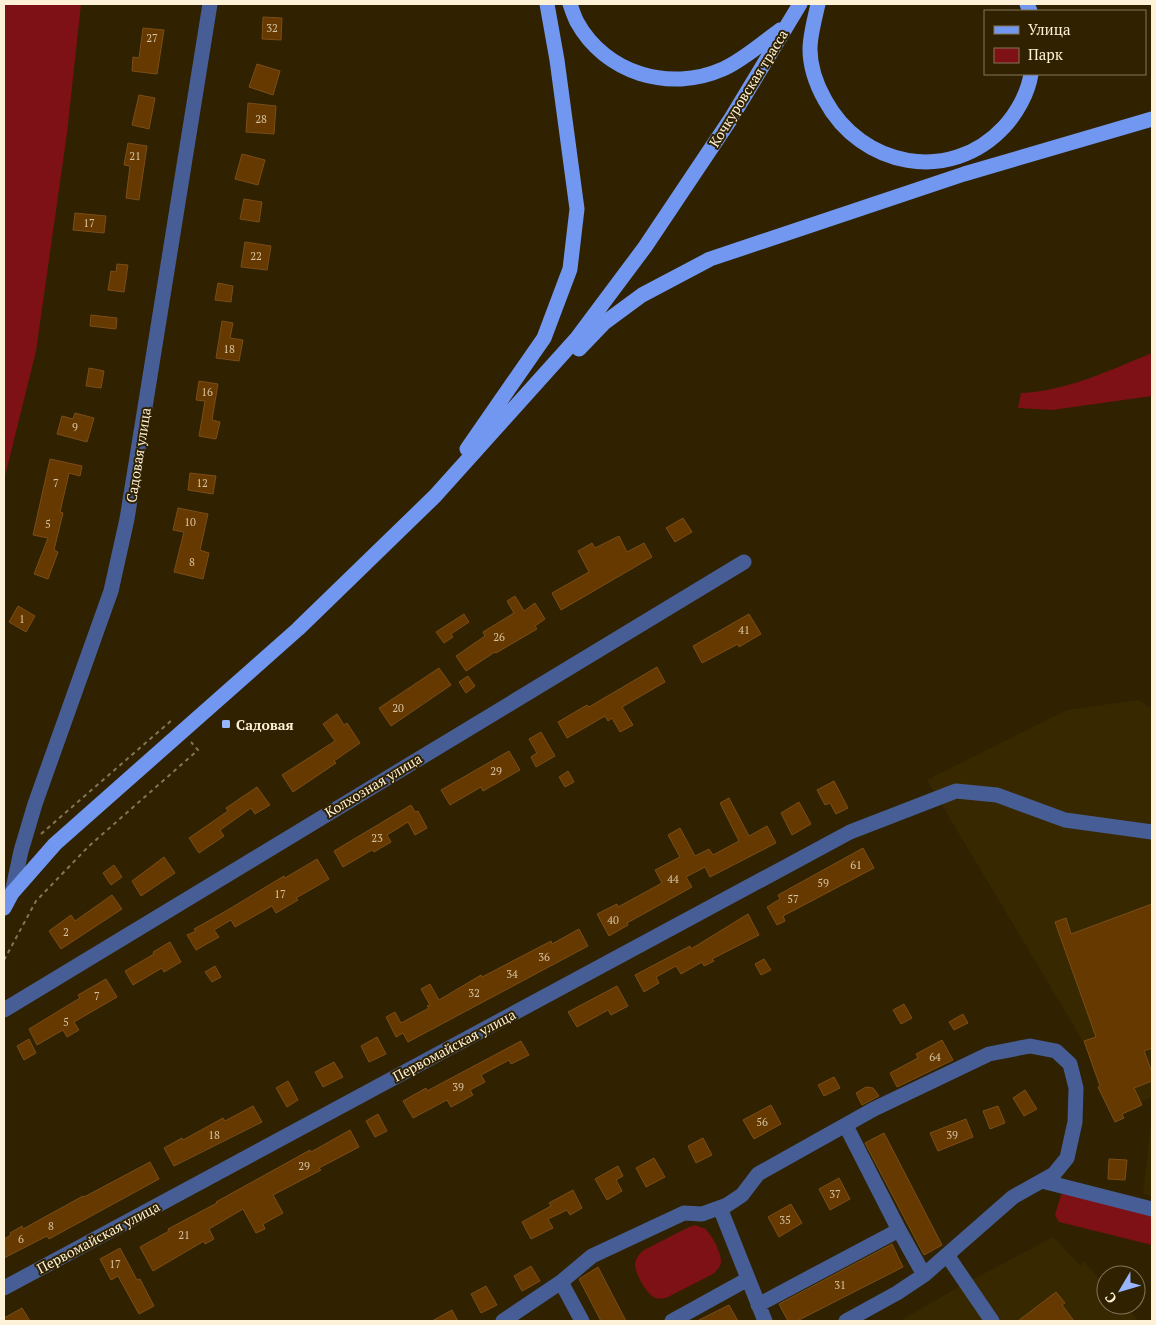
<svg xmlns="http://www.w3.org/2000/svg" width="1156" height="1325" font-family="'PT Serif',serif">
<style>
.built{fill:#382800}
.green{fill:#7d1115}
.building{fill:#653900;stroke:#7a4d19}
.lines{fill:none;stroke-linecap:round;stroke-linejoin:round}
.path{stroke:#837657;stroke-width:2;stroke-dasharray:4 4;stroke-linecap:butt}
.minor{stroke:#465e95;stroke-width:15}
.major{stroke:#7197f1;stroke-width:15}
.poi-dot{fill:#97b6fd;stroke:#302200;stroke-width:2}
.labels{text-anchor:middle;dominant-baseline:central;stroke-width:4;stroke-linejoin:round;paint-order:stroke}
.number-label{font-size:11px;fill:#d7c3a1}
.street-label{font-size:14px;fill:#fdf1d7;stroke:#302200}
.poi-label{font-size:14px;font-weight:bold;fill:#fdf1d7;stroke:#302200;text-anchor:start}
</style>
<rect width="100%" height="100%" fill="#302200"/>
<path class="built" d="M1138,700L1152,709V1097L1120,1112L1099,1068L927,780L1067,710Z
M1152,1116V1197L1143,1193Z
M1053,1237L1080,1265L1084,1262L1106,1285V1305H1124L1139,1321H900L966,1283Z"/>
<path class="green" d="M4,4H81L67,133L36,351L4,480Z
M1152,353V396L1052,410L1018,408L1021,393C1067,391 1110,370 1152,353Z
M1068,1191L1152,1211V1245L1059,1222L1055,1215L1061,1195Z
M696,1225C697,1226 703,1228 704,1228C711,1233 721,1252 721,1261C721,1267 717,1270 713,1274L668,1297C662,1299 657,1300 652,1296C645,1291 635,1273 635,1264C636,1258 639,1254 644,1250L689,1227Z"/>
<path class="building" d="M263,17L282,18L281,40L262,39Z
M143,28L164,30L157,74L132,71L133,57L139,58Z
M257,64L280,71L273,95L249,87Z
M139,95L155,98L149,129L132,125Z
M248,103L276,106L274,134L246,132Z
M128,143L147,146L139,200L126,198L130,166L124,165Z
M242,154L265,160L258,185L235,179Z
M244,199L262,202L259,222L240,219Z
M75,213L106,216L104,233L73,230Z
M245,242L271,246L267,270L241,267Z
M117,264L128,265L124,292L108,290L111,271L116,272Z
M218,283L233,286L231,302L215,300Z
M91,315L117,318L116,329L90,326Z
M222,321L233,323L230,338L243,340L239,361L216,358Z
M89,368L104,371L101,388L86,386Z
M199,381L218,384L212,420L220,422L216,439L199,436L205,401L196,400Z
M75,413L94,418L87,442L57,434L62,416L73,419Z
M50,459L82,466L80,476L69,473L60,512L63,513L54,550L58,552L48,579L34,574L48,538L33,535Z
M190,473L216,476L213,494L188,490Z
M178,508L208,514L200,550L209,553L203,579L174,572L184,532L173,530Z
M683,518L692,532L675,542L666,528Z
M619,536L627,552L644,543L652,557L561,610L552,593L589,572L578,551L592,543L595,548Z
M515,596L524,611L535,603L545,619L535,626L537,629L496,653L495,652L466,671L456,656L485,636L483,632L514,613L507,601Z
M18,606L35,616L26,632L9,622Z
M464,614L469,622L451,634L453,637L444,643L436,632Z
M749,614L761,634L739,647L738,644L702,663L693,646Z
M657,667L665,682L622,707L633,725L620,732L612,718L608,721L605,716L567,738L558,722L587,705L589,707Z
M439,668L451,685L391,726L379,708Z
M468,676L475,686L466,693L459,682Z
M337,714L344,725L347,723L360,743L334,761L336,763L293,792L282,775L335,741L323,724Z
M541,732L555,756L536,767L531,757L537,753L529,739Z
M509,751L520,770L483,791L481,787L450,805L441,790Z
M568,771L574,782L565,787L559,777Z
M834,781L848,808L836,814L830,803L825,805L817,790Z
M257,787L270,805L255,814L251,808L220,830L224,836L199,853L189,838L228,811L226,808Z
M729,798L749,836L767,826L776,843L710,877L705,867L686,877L692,887L627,923L628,925L609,936L597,914L617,904L618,907L662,883L655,870L680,857L668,835L680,828L695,856L709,849L713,855L739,841L720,803Z
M799,802L811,824L792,835L781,813Z
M411,805L415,812L418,811L427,828L415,835L408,822L387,835L391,842L374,852L372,850L343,867L334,851Z
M863,848L874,868L783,916L785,921L777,925L767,907L780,899L778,895Z
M164,857L175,873L141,896L132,881Z
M317,859L329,879L296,898L298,900L276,913L272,906L235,927L231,920L214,930L219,937L196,950L187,935L196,931L194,929L226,911L284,876L285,878Z
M114,865L122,877L111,885L103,873Z
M112,895L122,909L61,949L49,931L71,915L75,921Z
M1152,904V1048L1144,1051L1152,1072V1081L1134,1088L1142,1105L1122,1114L1124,1118L1115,1122L1098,1087L1100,1086L1084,1041L1096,1037L1055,922L1066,918L1071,934Z
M748,914L759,935L712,959L714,961L704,966L702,962L681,974L676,966L656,977L659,983L644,992L635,975L690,946L691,949Z
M579,929L588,946L408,1042L403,1033L396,1037L386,1017L395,1012L401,1023L429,1008L427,1006L430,1005L421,989L430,984L439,1000L481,975L482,977L551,941L552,944Z
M170,942L181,962L164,972L162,968L133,985L125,971L154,954L153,952Z
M764,959L771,970L761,975L755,964Z
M215,966L221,977L212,982L205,972Z
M106,979L117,997L74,1022L79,1030L67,1037L63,1030L37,1045L29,1029L80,998L78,995Z
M617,986L628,1006L611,1015L608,1010L577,1027L568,1012Z
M904,1004L912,1018L901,1024L893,1010Z
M963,1014L968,1023L954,1030L949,1022Z
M377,1037L386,1054L369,1062L361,1046Z
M29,1039L36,1053L24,1060L17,1046Z
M942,1040L953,1060L897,1087L890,1073L918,1058L916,1054Z
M521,1041L529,1055L511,1064L509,1060L481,1075L485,1082L470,1090L473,1095L451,1107L447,1100L413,1118L403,1101L426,1088L427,1091Z
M334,1062L343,1077L323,1087L315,1072Z
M834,1077L840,1088L824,1096L818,1085Z
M288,1081L298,1100L287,1107L276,1088Z
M866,1087L873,1088L879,1096L862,1105L856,1093Z
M1025,1090L1037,1109L1024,1116L1013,1098Z
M771,1105L781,1124L754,1139L743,1120Z
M253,1106L262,1122L174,1166L164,1148L182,1138L183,1140L223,1118L225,1121Z
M998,1106L1005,1123L990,1129L983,1111Z
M378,1114L387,1131L375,1137L366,1121Z
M966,1119L973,1137L938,1151L930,1133Z
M350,1130L359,1147L319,1168L321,1170L273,1195L283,1213L263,1224L265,1229L256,1233L243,1209L209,1229L214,1239L205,1244L204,1241L153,1271L140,1247L169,1231L168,1229L217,1203L216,1202L310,1150L311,1152Z
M884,1133L942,1245L924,1255L865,1143Z
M703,1138L712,1155L696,1163L688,1146Z
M654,1158L665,1177L646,1187L636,1168Z
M1109,1159L1127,1160L1125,1180L1108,1179Z
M150,1162L159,1179L49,1239L47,1236L4,1258V1239L11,1235L10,1233L22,1226L23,1229L83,1196L84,1197Z
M618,1166L623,1176L616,1180L622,1191L607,1200L595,1179Z
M839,1178L850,1199L830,1210L819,1189Z
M573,1190L582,1208L570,1215L567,1210L548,1219L553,1228L531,1239L522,1222L551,1206L549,1203Z
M791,1204L802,1223L779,1237L768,1217Z
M892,1244L903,1267L797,1321H788L779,1304Z
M120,1248L137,1280L140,1279L154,1306L139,1314L118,1276L111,1280L100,1259Z
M531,1266L540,1281L522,1291L514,1276Z
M598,1267L626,1321H601L579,1279Z
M486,1286L497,1305L481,1313L471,1294Z
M1056,1292L1065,1303L1062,1305L1074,1321H1018Z
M729,1305L738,1321H697Z
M22,1308L30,1321H4V1318Z
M452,1310L458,1321H432Z"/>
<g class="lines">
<path class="path" d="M41,834L172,720L173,721
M4,960L36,901L89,846L198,750L191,742"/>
<path class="minor" d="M12,893L21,851L35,804L111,591L127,519L210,4
M4,1010L744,562
M846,1126L899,1230L924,1275
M1042,1181L1152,1209
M720,1208L765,1321
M947,1255L992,1321
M561,1282L582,1321
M4,1288L850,832L956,791L997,795L1065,820L1152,832
M758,1305L899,1230
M503,1321L561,1282L592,1256L684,1213L702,1214L727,1205L742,1195L758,1174L874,1109L989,1054L1030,1046L1056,1051L1070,1064L1076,1088L1075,1122L1067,1158L1054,1174L1013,1197L924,1275L897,1293L846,1321
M672,1321L748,1279"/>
<path class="major" d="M570,4C572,10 574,16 577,22C605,73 669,93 723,69C743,60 762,43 780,30
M818,4C815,18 810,35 810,49C810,67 816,84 825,100C861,167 950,185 1004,127C1017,113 1028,93 1031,74
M1027,4L1030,11
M579,349L604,323L642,295L710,259L964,174L1152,119
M467,449L544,338L570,269L577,209L557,60L547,4
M4,908L12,893L55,844L298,629L435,496L577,338L645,247L730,120L800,4"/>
</g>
<rect class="poi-dot" x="221" y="719" width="10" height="10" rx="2.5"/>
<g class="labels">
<g class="number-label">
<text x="272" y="28">32</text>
<text x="152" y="38">27</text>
<text x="261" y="119">28</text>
<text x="135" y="156">21</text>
<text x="89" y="223">17</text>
<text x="256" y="256">22</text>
<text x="229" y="349">18</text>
<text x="207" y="392">16</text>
<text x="75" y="427">9</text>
<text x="56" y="483">7</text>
<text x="202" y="483">12</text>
<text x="190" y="522">10</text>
<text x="48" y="524">5</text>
<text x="192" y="562">8</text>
<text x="22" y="619">1</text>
<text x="744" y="630">41</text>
<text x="499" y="637">26</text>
<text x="398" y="708">20</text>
<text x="496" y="771">29</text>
<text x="377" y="838">23</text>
<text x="856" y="865">61</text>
<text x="673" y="879">44</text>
<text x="823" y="883">59</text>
<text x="280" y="894">17</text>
<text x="793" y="899">57</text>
<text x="613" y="920">40</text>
<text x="66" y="932">2</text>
<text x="544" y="957">36</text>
<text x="512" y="974">34</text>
<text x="474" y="993">32</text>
<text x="97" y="996">7</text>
<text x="66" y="1022">5</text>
<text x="935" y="1057">64</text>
<text x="458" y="1087">39</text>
<text x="762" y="1122">56</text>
<text x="214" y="1135">18</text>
<text x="952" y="1135">39</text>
<text x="304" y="1166">29</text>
<text x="835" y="1194">37</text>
<text x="785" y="1220">35</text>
<text x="51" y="1226">8</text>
<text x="184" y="1235">21</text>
<text x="21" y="1239">6</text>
<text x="115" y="1264">17</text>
<text x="840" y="1285">31</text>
</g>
<g class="street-label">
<text transform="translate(748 88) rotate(-58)">Кочкуровская трасса</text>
<text transform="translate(138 455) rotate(-81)">Садовая улица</text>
<text transform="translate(373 785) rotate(-31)">Колхозная улица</text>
<text transform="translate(454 1045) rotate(-28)">Первомайская улица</text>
<text transform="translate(98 1237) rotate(-28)">Первомайская улица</text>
</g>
<g class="poi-label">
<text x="236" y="724">Садовая</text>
</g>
</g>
<rect width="1156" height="1325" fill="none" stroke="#fdf1d7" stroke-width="10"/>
<rect x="984" y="10" width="162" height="65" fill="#302200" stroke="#827556"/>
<rect x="994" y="26" width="25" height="8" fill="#7197f1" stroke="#827556"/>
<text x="1028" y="35" font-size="15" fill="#fdf1d7">Улица</text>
<rect x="994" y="48" width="25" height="15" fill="#7d1115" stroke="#827556"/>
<text x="1028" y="60" font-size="15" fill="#fdf1d7">Парк</text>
<g transform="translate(1121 1290) rotate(232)"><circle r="24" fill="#302200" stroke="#827556"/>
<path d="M0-4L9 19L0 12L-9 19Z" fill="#97b6fd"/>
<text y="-8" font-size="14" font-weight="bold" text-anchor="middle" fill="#fdf1d7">С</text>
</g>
</svg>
